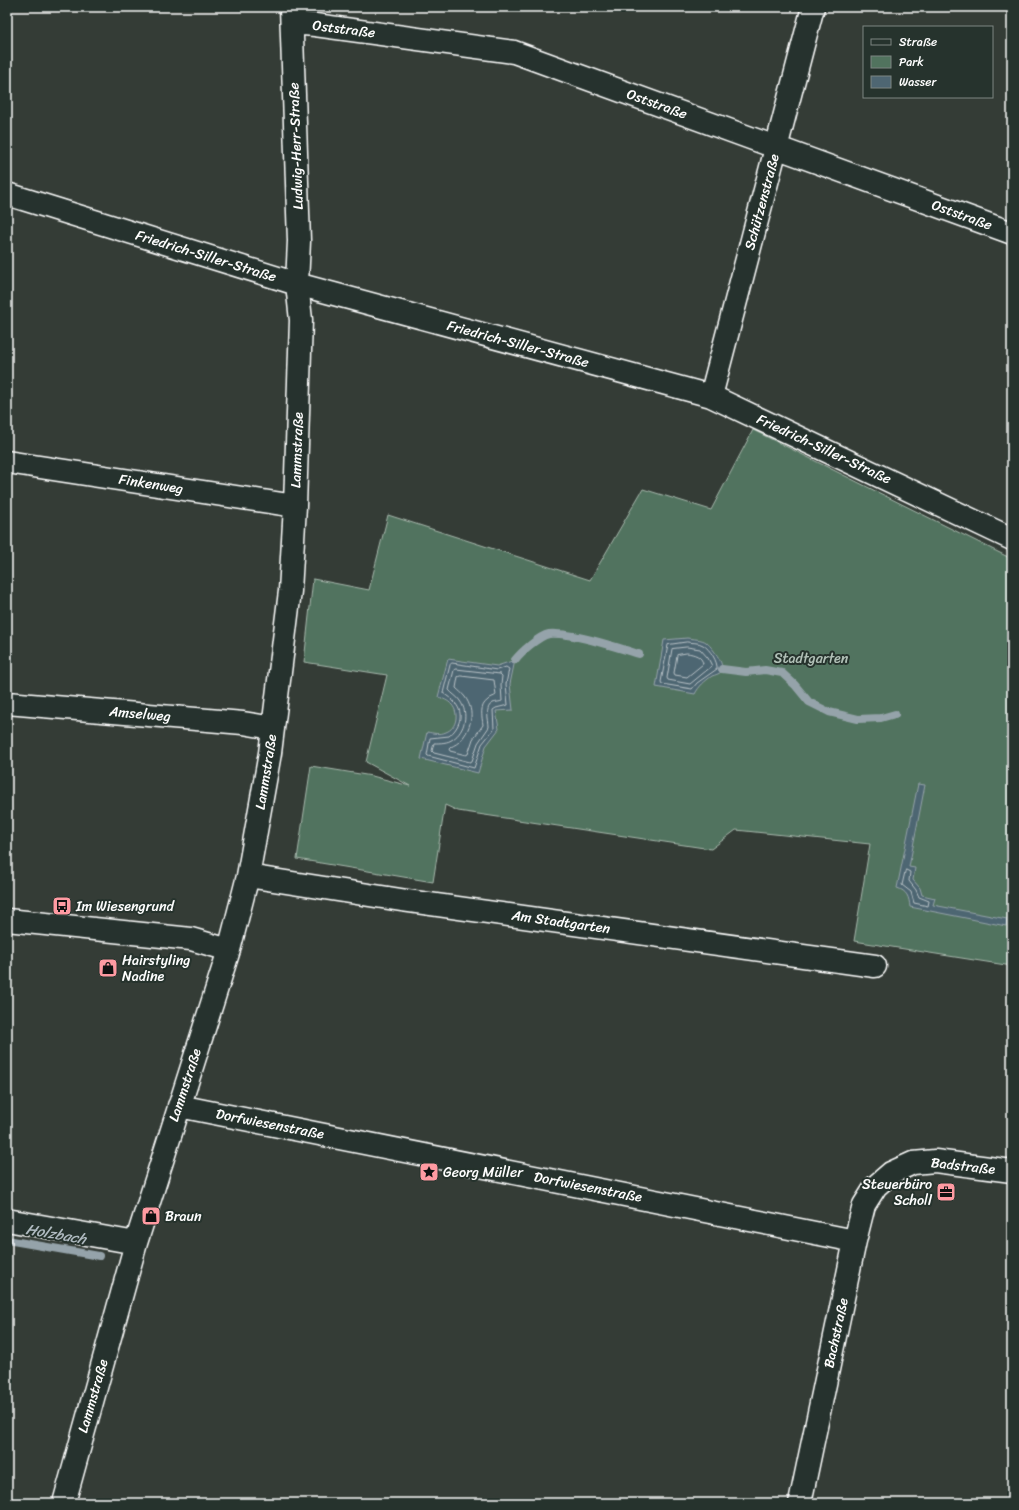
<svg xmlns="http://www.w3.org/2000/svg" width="1019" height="1510" font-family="Sriracha,sans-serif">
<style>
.green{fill:#51735e;stroke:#a8b9ae}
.water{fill:#4e6672;stroke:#95a3aa}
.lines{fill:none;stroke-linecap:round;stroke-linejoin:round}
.shore{stroke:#b8c2c7;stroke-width:1}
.stream{stroke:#95a3aa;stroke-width:8}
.minor-casing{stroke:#fff;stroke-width:25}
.minor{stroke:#26332d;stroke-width:22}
.labels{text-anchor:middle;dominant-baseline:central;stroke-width:4;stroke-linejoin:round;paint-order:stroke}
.street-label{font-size:14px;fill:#fff;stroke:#26332d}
.park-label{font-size:14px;fill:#b1c0b7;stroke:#26332d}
.poi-label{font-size:14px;fill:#fff;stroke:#26332d;text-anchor:start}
.water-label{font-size:15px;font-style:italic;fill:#afbac0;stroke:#26332d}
</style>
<rect width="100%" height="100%" fill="#343c36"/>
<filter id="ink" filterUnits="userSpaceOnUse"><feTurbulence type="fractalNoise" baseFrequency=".025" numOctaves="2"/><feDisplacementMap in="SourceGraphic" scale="8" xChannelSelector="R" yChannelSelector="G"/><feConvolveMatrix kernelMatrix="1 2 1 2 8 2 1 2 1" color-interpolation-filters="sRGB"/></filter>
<g filter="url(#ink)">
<path class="green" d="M753,430L1012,559V966L854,941L870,844L736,830L711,849L458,811L445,805L433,882L297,859L311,766L372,776L410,786L366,762L387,675L304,662L313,579L369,590L388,515L590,580L643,489L711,510Z"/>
<path class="water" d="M687,638C693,639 702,639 706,642C711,646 726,664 721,672C719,674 715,675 712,676C705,681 699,686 695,694L656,687L664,640Z
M448,659L497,666L515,660L510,684L513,710L496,711L499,729L486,746L478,773L421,759L427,732C433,733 440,735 446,732C457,728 459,713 452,705C448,700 443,699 438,697Z
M918,784L925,785L909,867L915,868L913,880L920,888L922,895L935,898L933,905L1007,919L1006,926L910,907C909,897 907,891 897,888Z"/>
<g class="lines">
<path class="shore" d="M687,642C691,643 699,642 703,645C710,649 718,662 717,669L697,683L692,689L662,684L661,682L668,645Z
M687,647L700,649L708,658L712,666L690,684L668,680L667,678L672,649Z
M687,653C694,654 702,656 703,664L687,677L675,675L674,673L677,655Z
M452,663L497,670L506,667L509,669L506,684L508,705L496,708L493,710L494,729L482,744L474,768L428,756L427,755L430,738L449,736C459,728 465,714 455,703C452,699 447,696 443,693L450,665Z
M456,669L500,674L502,676L501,685L502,701C500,702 496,702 493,703C484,707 489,719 489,727L478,743L472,761L470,762L434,753L432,751L434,743C440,743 448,743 453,739C465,731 469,713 460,701C458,697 452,694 449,690L454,670Z
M461,676L494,680L496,695C494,697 490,697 488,700C479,706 482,716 483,725L473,739L468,754L466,755L450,751L449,749C451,746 456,745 459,742C471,730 476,712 465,697C462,693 459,691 456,688L458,677Z
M906,870L910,872L909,881L916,890L919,897L929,901L928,906L914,903L911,892L902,885L905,872Z"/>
<path class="stream" d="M515,660C521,652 539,636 549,634C556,633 566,635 574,636C598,641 616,647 639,654
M722,669L746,672L765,670L782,673L795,685L809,702L829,712L858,719L881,718L895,714
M7,1240L99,1256"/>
<defs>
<path id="minor" d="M292,23L315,25L514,52L1012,233
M7,194L297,284L711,396L1012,539
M711,396L813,7
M7,462L295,506
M7,703L243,723L273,728
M248,876L401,900L875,966
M7,920L191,939L229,950
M179,1106L855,1241
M7,1220L136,1243
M64,1503L136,1243L229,950L248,876L270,753L290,591L295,506L301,320L297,284L299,241L291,7
M800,1503L855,1241L864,1205L876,1186L891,1173L913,1163L935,1161L1012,1171"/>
</defs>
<use href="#minor" class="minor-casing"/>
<use href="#minor" class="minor"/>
</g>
</g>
<defs>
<symbol id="bus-square" viewBox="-11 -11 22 22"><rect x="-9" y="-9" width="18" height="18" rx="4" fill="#ff9aa2" stroke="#26332d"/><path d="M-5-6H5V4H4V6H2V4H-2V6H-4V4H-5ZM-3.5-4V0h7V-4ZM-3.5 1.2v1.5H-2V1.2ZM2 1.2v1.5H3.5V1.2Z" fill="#111"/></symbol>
<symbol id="shop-square" viewBox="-11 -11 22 22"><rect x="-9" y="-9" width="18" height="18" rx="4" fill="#ff9aa2" stroke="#26332d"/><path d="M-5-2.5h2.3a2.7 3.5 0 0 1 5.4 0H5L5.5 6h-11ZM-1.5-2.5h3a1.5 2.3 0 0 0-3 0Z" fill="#111"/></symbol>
<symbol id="sight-square" viewBox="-11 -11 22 22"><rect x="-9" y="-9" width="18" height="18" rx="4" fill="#ff9aa2" stroke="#26332d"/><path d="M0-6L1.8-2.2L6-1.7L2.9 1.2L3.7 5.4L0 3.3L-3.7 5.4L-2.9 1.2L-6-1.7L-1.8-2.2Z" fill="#111"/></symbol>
<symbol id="office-square" viewBox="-11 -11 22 22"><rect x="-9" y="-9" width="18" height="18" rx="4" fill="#ff9aa2" stroke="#26332d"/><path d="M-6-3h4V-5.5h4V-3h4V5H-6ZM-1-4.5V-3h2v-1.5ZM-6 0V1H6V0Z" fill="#111"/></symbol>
</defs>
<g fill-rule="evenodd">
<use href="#bus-square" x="51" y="895" width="22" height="22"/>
<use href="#shop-square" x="97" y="957" width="22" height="22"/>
<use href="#sight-square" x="418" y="1161" width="22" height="22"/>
<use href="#office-square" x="935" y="1181" width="22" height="22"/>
<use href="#shop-square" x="140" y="1205" width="22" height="22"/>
</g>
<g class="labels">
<g class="street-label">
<text transform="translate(344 29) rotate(7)">Oststraße</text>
<text transform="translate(657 104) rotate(20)">Oststraße</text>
<text transform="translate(296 146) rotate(-92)">Ludwig-Herr-Straße</text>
<text transform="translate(762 202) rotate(-75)">Schützenstraße</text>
<text transform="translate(962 215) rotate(20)">Oststraße</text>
<text transform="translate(206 256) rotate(17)">Friedrich-Siller-Straße</text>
<text transform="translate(518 344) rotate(15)">Friedrich-Siller-Straße</text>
<text transform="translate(824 449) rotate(25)">Friedrich-Siller-Straße</text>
<text transform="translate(297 450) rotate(-88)">Lammstraße</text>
<text transform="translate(151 484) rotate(9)">Finkenweg</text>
<text transform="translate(140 714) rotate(5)">Amselweg</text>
<text transform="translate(266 772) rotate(-81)">Lammstraße</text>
<text transform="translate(561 922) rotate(8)">Am Stadtgarten</text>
<text transform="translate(185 1085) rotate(-72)">Lammstraße</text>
<text transform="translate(270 1124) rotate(11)">Dorfwiesenstraße</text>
<text transform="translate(963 1166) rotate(6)">Badstraße</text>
<text transform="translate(588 1187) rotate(11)">Dorfwiesenstraße</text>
<text transform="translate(836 1333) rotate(-78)">Bachstraße</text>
<text transform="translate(93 1396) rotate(-74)">Lammstraße</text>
</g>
<g class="park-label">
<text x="811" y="658">Stadtgarten</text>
</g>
<g class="poi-label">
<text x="76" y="906">Im Wiesengrund</text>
<text x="122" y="960">Hairstyling<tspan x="122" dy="16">Nadine</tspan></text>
<text x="443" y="1172">Georg Müller</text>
<text x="932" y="1184" text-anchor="end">Steuerbüro<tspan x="932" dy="16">Scholl</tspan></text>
<text x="165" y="1216">Braun</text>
</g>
<g class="water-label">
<text transform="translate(56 1234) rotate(10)">Holzbach</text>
</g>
</g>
<rect width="1019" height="1510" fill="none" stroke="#26332d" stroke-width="24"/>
<rect x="12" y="12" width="995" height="1486" fill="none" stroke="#fff" stroke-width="1.5" filter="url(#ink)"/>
<rect x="863" y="26" width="130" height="72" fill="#26332d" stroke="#7d8581"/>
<rect x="871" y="39" width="20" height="6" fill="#26332d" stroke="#7d8581"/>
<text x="899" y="46" font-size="12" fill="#ffffff">Straße</text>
<rect x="871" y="56" width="20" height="12" fill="#51735e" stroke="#7d8581"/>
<text x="899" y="66" font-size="12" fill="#ffffff">Park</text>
<rect x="871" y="76" width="20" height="12" fill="#4e6672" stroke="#7d8581"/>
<text x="899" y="86" font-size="12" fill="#ffffff">Wasser</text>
</svg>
